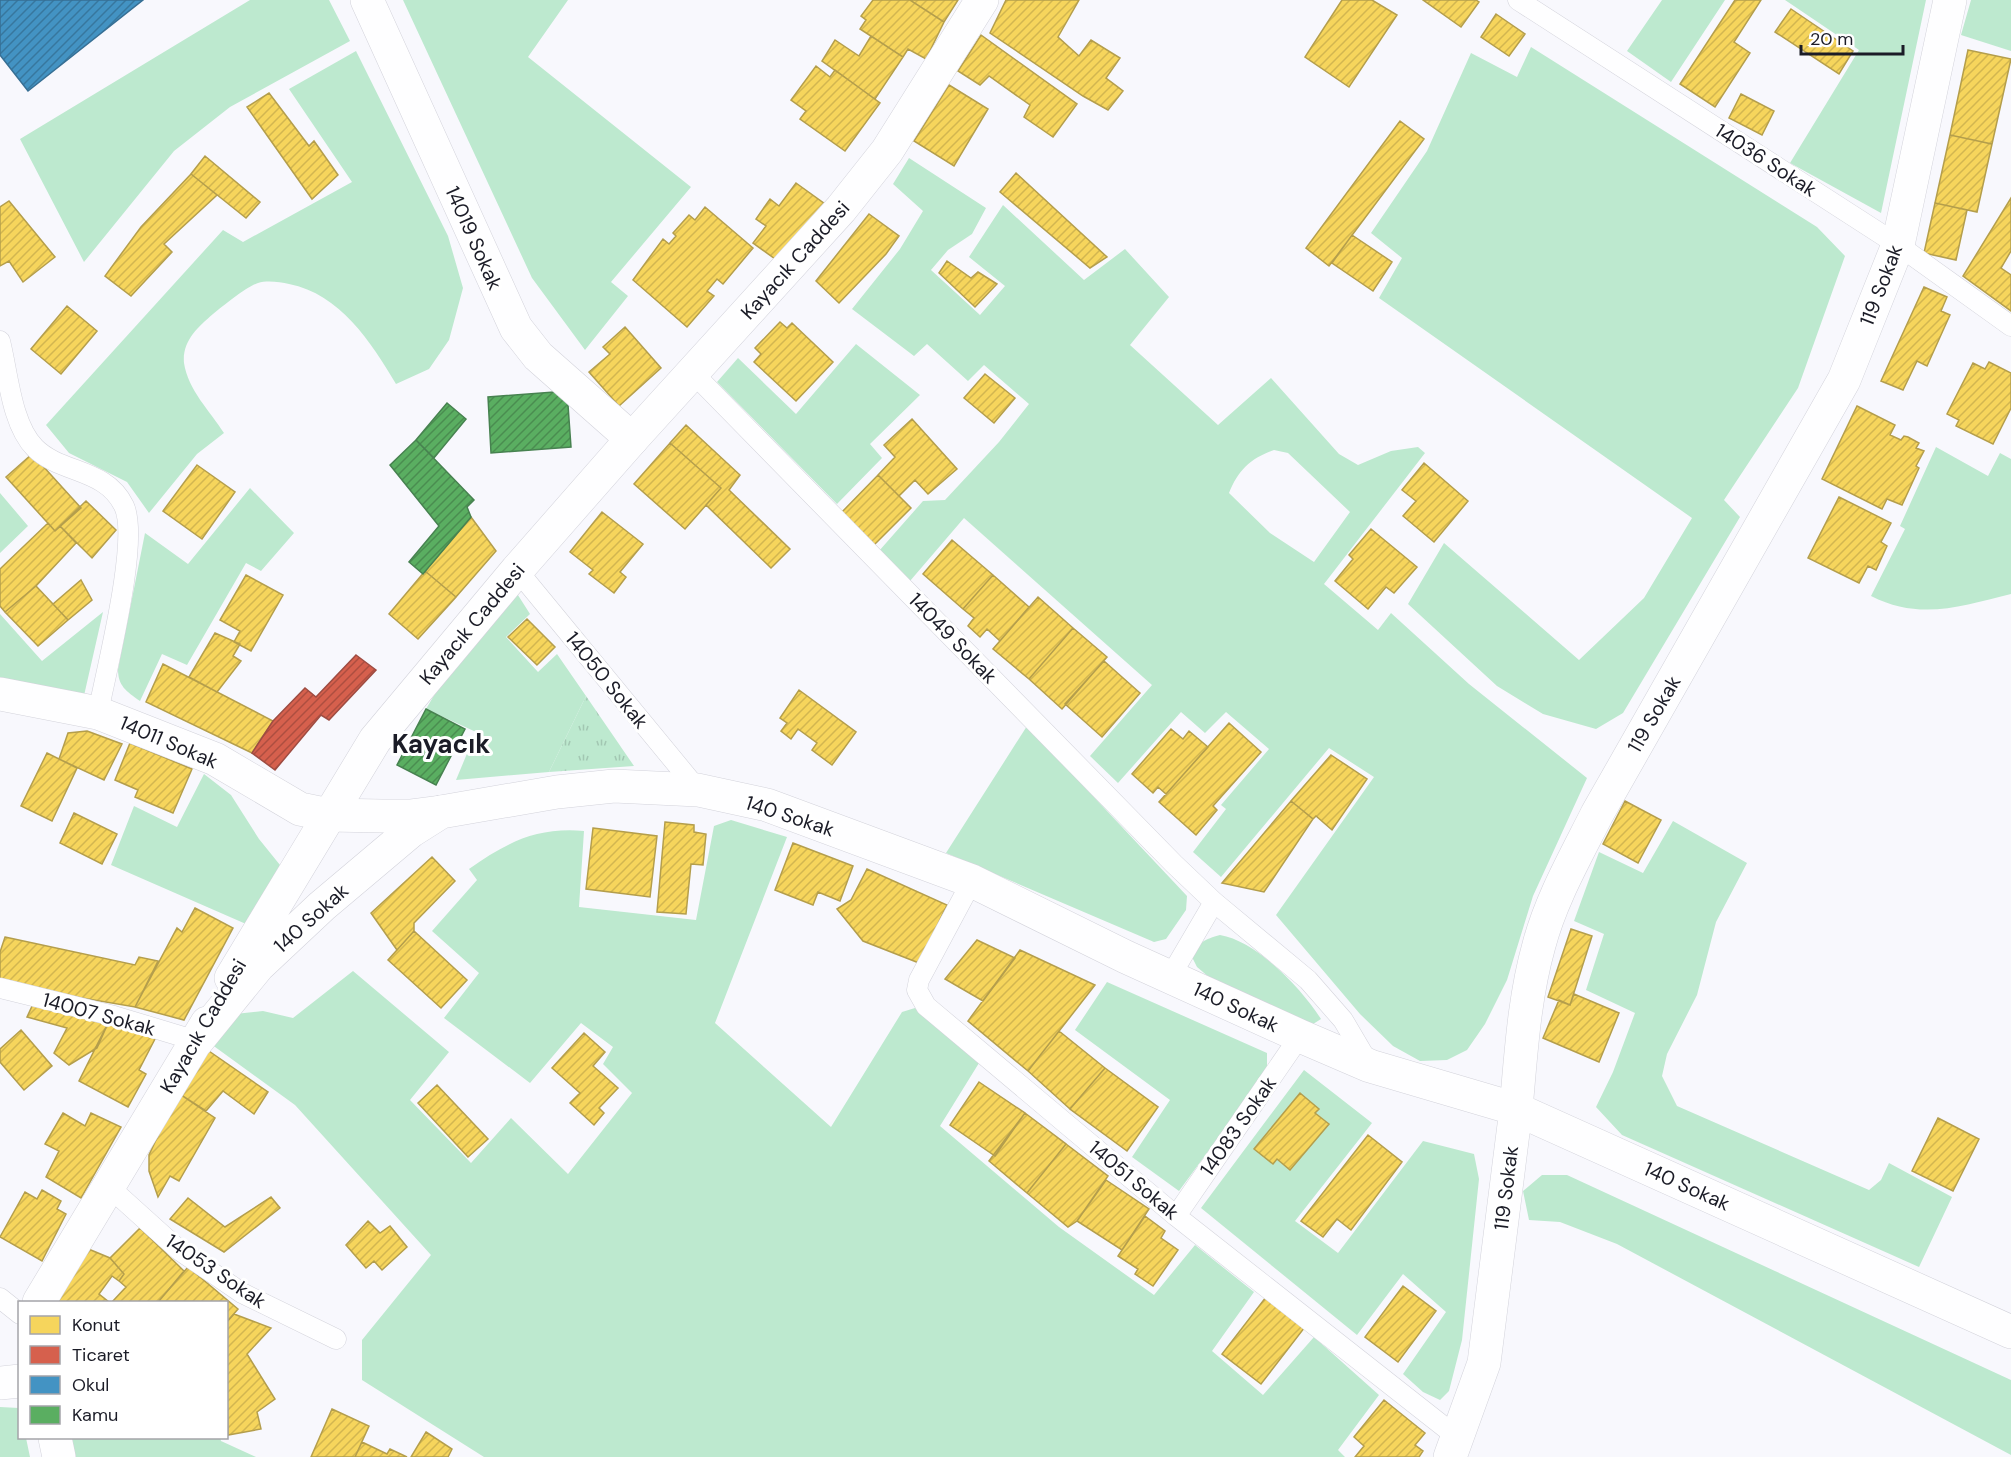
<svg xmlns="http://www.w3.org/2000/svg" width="2011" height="1457" font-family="'DM Sans',sans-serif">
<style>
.grass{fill:#bde9cf;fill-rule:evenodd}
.park{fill:url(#park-tufts)}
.homes{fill:url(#homes-hatch);stroke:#b49e4c;stroke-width:1.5}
.shops{fill:url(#shops-hatch);stroke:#9e4c42;stroke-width:1.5}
.schools{fill:url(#schools-hatch);stroke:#376f94;stroke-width:1.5}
.public{fill:url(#public-hatch);stroke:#478250;stroke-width:1.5}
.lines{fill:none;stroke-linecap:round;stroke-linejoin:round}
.lane-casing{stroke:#d3d3db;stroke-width:21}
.street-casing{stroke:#d3d3db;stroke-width:34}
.secondary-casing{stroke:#d3d3db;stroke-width:34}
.lane{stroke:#fefeff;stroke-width:20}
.street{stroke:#fefeff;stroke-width:33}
.secondary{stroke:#fefeff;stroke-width:33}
.labels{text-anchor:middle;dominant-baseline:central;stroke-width:6;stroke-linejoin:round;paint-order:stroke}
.street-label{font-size:20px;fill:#1b1c27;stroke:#fff}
.district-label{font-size:26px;font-weight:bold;fill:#1b1c27;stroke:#fff}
</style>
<defs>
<pattern id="park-tufts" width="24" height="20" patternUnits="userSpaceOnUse" patternTransform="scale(1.5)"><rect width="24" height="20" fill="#bde9cf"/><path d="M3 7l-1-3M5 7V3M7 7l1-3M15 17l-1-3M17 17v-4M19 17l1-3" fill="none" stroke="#a2c7b2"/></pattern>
<pattern id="homes-hatch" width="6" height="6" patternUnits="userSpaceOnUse" patternTransform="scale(1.5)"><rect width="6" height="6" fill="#f6d55c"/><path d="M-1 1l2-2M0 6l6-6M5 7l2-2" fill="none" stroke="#d2b650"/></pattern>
<pattern id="shops-hatch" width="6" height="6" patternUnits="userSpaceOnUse" patternTransform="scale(1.5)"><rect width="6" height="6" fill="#d6604d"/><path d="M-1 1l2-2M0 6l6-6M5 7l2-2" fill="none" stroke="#ad4e40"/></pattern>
<pattern id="schools-hatch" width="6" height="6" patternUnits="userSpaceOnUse" patternTransform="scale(1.5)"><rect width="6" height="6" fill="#4393c3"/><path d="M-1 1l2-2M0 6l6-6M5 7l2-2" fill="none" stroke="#37779e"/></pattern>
<pattern id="public-hatch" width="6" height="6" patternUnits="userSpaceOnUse" patternTransform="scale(1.5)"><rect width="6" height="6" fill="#5aae61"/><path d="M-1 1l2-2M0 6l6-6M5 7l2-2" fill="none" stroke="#4a8d50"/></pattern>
</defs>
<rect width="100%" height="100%" fill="#f8f8fd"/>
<path class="grass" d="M250,0H329L350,41L230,107L174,151L84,262L20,139Z
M403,0H568L528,57L691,187L611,282L628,296L585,350L532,278Z
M1662,0H1725L1671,82L1627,51Z
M1785,0H1926L1881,213L1790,163L1859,50Z
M1971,0H2011V51L1961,35Z
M1531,47L1817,227L1845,256L1798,388L1724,500L1740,517L1623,713L1596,729L1543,714L1497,686L1408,604L1444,543L1579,660L1644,598L1692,518L1379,298L1402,258L1371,233L1427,151L1471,53L1517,77Z
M356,51L448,236L463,288L449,340L429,369L396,384C371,342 340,294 289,284C280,282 267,280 258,283C246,287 223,306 213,314C198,327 182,341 184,363C188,390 210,411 224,433L197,454L149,513L127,482L69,453L46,425L223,230L243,242L352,182L289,89Z
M909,158L986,208L972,234L948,250L931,270L980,315L1005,286L969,257L1003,205L1084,280L1125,249L1169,297L1130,345L1218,425L1271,378L1339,454L1358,465L1391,451L1418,447L1425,453L1324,584L1378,630L1391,613L1469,684L1587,778L1533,896L1507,980L1485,1024L1467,1050L1447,1060L1420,1061L1393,1046L1360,1014L1276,915L1374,777L1329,748L1221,877L1193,852L1226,809L1221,805L1269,749L1226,712L1205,733L1181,712L1118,783L1090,756L1152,685L964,518L910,581L879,551L923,501L945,500L999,442L1029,404L984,365L968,381L927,344L914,356L852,309L900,249L923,211L893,184ZM1274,450L1288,453L1350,512L1314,562L1270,533L1229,493C1238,470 1251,458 1274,450Z
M856,344L920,395L870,444L882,458L837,504L717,382L738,358L796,414Z
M1936,447L1988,476L2000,453L2011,459V594C1962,606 1920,621 1871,596L1905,529L1900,526Z
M250,488L294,533L261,571L246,563L187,665L162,654L140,701C126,691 118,686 118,669L145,533L188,564Z
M0,493L28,526L0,553Z
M516,592L530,614L506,637L538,672L557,654L586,696L549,772L456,780L476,732L426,709L459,653Z
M103,612L83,700L0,683V614L42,661Z
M1027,726L1187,896L1186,910L1166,939L1154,942L946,853Z
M204,774L231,795L259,839L280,865L246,924L111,865L134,806L177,827Z
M731,820L787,837L715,1023L831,1127L902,1012L915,1008L979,1063L940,1126L1059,1227L1154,1295L1195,1245L1254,1292L1212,1351L1263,1395L1314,1337L1379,1395L1338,1450L1345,1457H484L362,1380V1340L431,1255L295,1105L211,1044L235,1014L263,1011L293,1018L353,971L449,1052L410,1100L471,1163L511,1118L568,1174L632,1093L603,1064L613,1047L581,1023L530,1083L444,1018L479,973L432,931L477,880L469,869C507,842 537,827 584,831L579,907L696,920L714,826Z
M1673,821L1747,863L1716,922L1697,995L1667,1054L1662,1076L1677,1106L1869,1190L1881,1180L1889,1163L1952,1197L1919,1267L1622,1135L1596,1107L1613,1072L1635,1013L1586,990L1604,934L1574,921L1599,852L1643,873Z
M1220,935C1257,941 1302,989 1321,1019L1310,1026L1210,978L1197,967L1192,957C1197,943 1205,939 1220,935Z
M1107,982L1267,1053V1071L1179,1191L1132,1157L1170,1100L1075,1030Z
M1304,1070L1372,1123L1295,1221L1338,1253L1423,1141L1474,1154L1479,1179L1462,1340L1449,1391L1440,1400L1423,1392L1403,1374L1446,1312L1403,1274L1357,1335L1201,1208Z
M1542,1175H1567L2011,1380V1455L1617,1244L1560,1222L1529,1220L1523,1191Z
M0,1407L19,1408L20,1438H26L30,1457H0Z
M67,1438H220L221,1441L256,1457H70Z"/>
<path class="park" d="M586,696L634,766L549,772Z"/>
<path class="homes" d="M873,0H910L944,22L926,59L908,49L903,57L860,29L866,20L861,16Z
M910,0H958L944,22Z
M1006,0H1079L1058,37L1079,56L1091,40L1120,58L1106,78L1123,91L1108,110L1083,96L990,33Z
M1342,0H1372L1397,15L1349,87L1305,57Z
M1423,0H1476L1479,2L1461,27Z
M1735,0H1761L1734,42L1750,53L1715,107L1680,84Z
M1791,9L1853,51L1839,74L1775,32Z
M1496,14L1525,34L1509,56L1481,37Z
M981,35L1077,104L1053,137L1024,117L1030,105L989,76L980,85L958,71Z
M871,36L903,57L875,99L822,61L835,40L859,56Z
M1968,50L2011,59L1992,144L1950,135Z
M816,66L830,77L835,70L880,103L845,151L800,119L806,111L791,100Z
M949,85L988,109L954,166L914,141Z
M269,93L309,146L314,141L338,175L312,199L247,107Z
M1741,94L1774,111L1762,135L1729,118Z
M1400,121L1424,139L1329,266L1306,248Z
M1950,135L1992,144L1977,212L1935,203Z
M205,156L260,202L246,218L191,174Z
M1016,173L1107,257L1090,268L1000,192Z
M191,174L217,195L164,244L172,252L131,296L105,276L141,227Z
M796,183L825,204L782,264L753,243L766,226L756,219L770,199L779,206Z
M2011,198V251L2001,268L2011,275V311L1963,276Z
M9,201L55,257L23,282L9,261L0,266V207Z
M1935,203L1967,210L1956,260L1924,253Z
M705,207L753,248L723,284L717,279L707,291L714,296L687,327L633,280L663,239L669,244L676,236L673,233L689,215L695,220Z
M869,214L899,236L886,254L839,303L816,281Z
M1352,235L1392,262L1373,291L1332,263Z
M947,261L971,278L978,272L997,284L975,307L939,273Z
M1924,287L1947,297L1941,311L1950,315L1927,366L1917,361L1903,390L1881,381Z
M67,306L97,331L61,374L31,349Z
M780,322L787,328L792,323L833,362L796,401L754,362L761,354L755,348Z
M625,327L661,368L619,406L589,372L610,354L603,347Z
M1989,362L2011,373V408L1993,444L1956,426L1959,420L1947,414L1973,363L1985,369Z
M985,374L1015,398L994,423L964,398Z
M1857,406L1895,425L1890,435L1901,440L1904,436L1908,437L1919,443L1916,448L1924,451L1916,466L1919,468L1902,505L1887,499L1882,509L1822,479Z
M912,419L957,469L928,494L915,480L899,496L878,475L895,457L884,445Z
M686,425L740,475L729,490L790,549L771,568L706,505L721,488L670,443Z
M670,443L721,488L685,529L634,484Z
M32,454L81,508L55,531L6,477Z
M1424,463L1468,501L1434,542L1403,516L1416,501L1402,490Z
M197,465L235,492L202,539L163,511Z
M878,475L911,508L874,545L841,513Z
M1839,497L1891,523L1881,542L1887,546L1876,570L1868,566L1859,583L1808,558Z
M86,501L116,530L92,558L60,526Z
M602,512L643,544L620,572L626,577L614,593L589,574L593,570L570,552Z
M471,517L496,551L456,597L425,571Z
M48,523L55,531L60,526L76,543L36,586L5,612L0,606V569Z
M1371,529L1417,567L1394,593L1386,587L1368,609L1335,581L1353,559L1349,555Z
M952,540L993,575L963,609L923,574Z
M425,571L456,597L418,639L389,614Z
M246,575L283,595L251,651L234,642L240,631L220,620Z
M993,575L1029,607L1000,641L987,629L980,637L968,626L974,618L963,609Z
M81,580L92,600L68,620L53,604Z
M36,586L68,620L38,646L5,612Z
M1038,597L1073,628L1029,679L993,649Z
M527,619L555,647L537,665L508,637Z
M1073,628L1107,657L1062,709L1029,679Z
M215,633L240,644L233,656L241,661L217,692L189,677Z
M1104,661L1140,693L1102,737L1065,704Z
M163,664L273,721L252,753L146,702Z
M799,690L856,732L832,765L812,750L817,743L798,729L791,739L781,731L787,723L780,718Z
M1229,723L1261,752L1213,806L1217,810L1196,835L1159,802Z
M1171,729L1183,739L1189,731L1208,747L1166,794L1158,787L1153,793L1132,774Z
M87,731L122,744L104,780L59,759L68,733Z
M130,743L192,769L173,813L135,797L138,790L115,780Z
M47,753L77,768L52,821L21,806Z
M1331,755L1367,779L1332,830L1316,816L1313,819L1291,801Z
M1291,801L1313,819L1264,892L1222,883Z
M1625,801L1661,820L1638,863L1603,844Z
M74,813L117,834L102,864L60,843Z
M665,822L694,825V832L706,834L703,865L691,864L686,914L657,912Z
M593,828L657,836L650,897L586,889Z
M793,843L853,866L840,901L818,892L813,905L775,890Z
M432,857L455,881L414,923V931L397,950L371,913Z
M867,869L947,905L919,963L863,941L837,909L851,900Z
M195,908L233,928L184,1020L135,1007L177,928L182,932Z
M1571,929L1592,936L1570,1005L1548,997Z
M414,931L467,980L441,1008L388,960Z
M5,937L135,965L139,957L158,961L135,1007L0,984V952Z
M977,940L1015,958L983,1001L945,979Z
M1020,950L1095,985L1028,1071L968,1021Z
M1574,994L1619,1013L1599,1062L1543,1038L1559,1000L1570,1005Z
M34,1002L109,1021L97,1048L69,1065L54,1053L67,1028L27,1017Z
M109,1021L155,1039L139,1070L146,1074L128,1107L79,1081Z
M21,1030L52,1066L24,1090L0,1062V1049Z
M1059,1031L1105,1068L1070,1109L1028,1071Z
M584,1033L605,1052L593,1066L618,1088L599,1108L604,1113L594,1125L570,1103L580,1093L552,1068Z
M206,1049L268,1092L254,1114L223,1091L206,1111L178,1093Z
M1105,1068L1158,1107L1127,1151L1070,1109Z
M979,1082L1025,1113L995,1156L950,1125Z
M437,1085L488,1139L468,1157L418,1103Z
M178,1093L215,1118L179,1181L170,1176L158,1197L149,1171V1155Z
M1300,1093L1319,1109L1315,1113L1329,1124L1290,1170L1277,1159L1273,1164L1254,1149Z
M63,1113L85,1126L91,1113L121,1127L81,1198L46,1177L59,1151L45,1144Z
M1025,1113L1066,1144L1027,1193L989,1161Z
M1938,1118L1979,1139L1953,1191L1912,1171Z
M1368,1135L1402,1162L1351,1230L1337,1219L1323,1237L1301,1221Z
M1066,1144L1108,1176L1077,1221L1068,1227L1027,1193Z
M1106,1180L1149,1209L1122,1250L1077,1221Z
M42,1190L61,1201L57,1209L66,1214L42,1261L0,1237L25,1192L37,1199Z
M271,1197L280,1208L224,1252L170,1219L188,1198L225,1227Z
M1145,1216L1165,1231L1161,1238L1178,1250L1153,1286L1135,1274L1138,1269L1118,1256Z
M368,1221L380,1233L390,1226L407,1247L382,1270L374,1261L366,1268L346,1245Z
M140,1228L184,1271L159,1301L161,1302H112L126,1287L119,1281L124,1274L110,1258Z
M86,1248L110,1258L124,1274L119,1281L112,1276L99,1294L109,1302H56Z
M188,1267L238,1309L226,1323V1302L159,1301Z
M1403,1286L1436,1311L1398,1362L1365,1337Z
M1266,1297L1305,1327L1261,1384L1222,1354Z
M234,1314L271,1328L247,1354L275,1399L257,1412L261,1429L228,1435L226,1323Z
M1384,1400L1425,1433L1415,1445L1423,1451L1419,1457H1355L1364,1446L1354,1437Z
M332,1409L369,1426L355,1457H311Z
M426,1432L452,1449L448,1457H411Z
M362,1442L387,1454L390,1449L407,1457H355Z"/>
<path class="shops" d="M356,655L376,670L329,720L321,715L275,770L252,753L273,721L305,688L316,697Z"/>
<path class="schools" d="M0,0H143L28,91L0,55Z"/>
<path class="public" d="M567,391L571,447L491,453L488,397Z
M447,403L466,419L434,458L416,440Z
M416,440L474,500L467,507L471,517L423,574L409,562L439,526L390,465Z
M426,709L465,729L436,785L397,765Z"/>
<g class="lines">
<defs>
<path id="lane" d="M1518,0L1898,245L2011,326
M0,341C8,372 11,424 35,448C61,474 106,468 124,506C140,540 106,671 98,713
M693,373L1174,864L1214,902L1308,980L1343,1020L1369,1064
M517,570L698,790
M972,881L919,980L917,990L926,1006L1176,1216L1457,1437
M1170,977L1214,902
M0,988L114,1016L197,1041
M107,1185L179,1250L242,1293L336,1339
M1176,1216L1300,1036
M0,1298L20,1314"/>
<path id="street" d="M367,0L516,328L538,356L632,439
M0,694L98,713L215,759L300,809L329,815L382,816H410L441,812
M1516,1109C1521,1054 1524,998 1539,945C1551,899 1576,856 1597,814L1844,380L1898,245L1950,0
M0,1383L20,1381"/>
<path id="secondary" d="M231,978L375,740L517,570L632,439L841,209L887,151L982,0
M197,1041L258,966L322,906L411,831L441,812L557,792L614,786L698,790L767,805L972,881L1126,957L1300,1036L1370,1066L1516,1109L2011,1332
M39,1302L207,1023
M55,1438L59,1457
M1450,1457L1484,1363L1516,1109"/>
</defs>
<use href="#lane" class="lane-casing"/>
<use href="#street" class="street-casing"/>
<use href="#secondary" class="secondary-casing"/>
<use href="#lane" class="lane"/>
<use href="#street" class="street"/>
<use href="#secondary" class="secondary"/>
</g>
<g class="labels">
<g class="street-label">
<text transform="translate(1766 160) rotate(33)">14036 Sokak</text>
<text transform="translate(474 238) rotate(66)">14019 Sokak</text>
<text transform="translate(795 260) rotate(-48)">Kayacık Caddesi</text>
<text transform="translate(1881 285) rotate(-69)">119 Sokak</text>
<text transform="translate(472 624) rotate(-50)">Kayacık Caddesi</text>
<text transform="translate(953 638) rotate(46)">14049 Sokak</text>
<text transform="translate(607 680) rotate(51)">14050 Sokak</text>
<text transform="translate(1654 714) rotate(-60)">119 Sokak</text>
<text transform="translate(169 742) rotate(23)">14011 Sokak</text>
<text transform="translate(790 816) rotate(18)">140 Sokak</text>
<text transform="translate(311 918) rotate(-42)">140 Sokak</text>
<text transform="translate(1236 1007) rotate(25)">140 Sokak</text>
<text transform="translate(99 1014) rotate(15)">14007 Sokak</text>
<text transform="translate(203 1026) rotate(-60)">Kayacık Caddesi</text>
<text transform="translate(1238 1126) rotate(-55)">14083 Sokak</text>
<text transform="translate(1134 1180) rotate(40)">14051 Sokak</text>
<text transform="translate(1687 1186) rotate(24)">140 Sokak</text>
<text transform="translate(1506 1188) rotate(-83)">119 Sokak</text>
<text transform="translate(216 1271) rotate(34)">14053 Sokak</text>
</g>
<g class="district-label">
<text x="441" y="744">Kayacık</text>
</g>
</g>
<rect x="18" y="1301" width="210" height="138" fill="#ffffff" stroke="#a4a4a9" stroke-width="1.5"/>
<rect x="30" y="1316" width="30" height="18" fill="#f6d55c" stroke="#a4a4a9" stroke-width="1.5"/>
<text x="72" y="1331" font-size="18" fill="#1b1c27">Konut</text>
<rect x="30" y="1346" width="30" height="18" fill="#d6604d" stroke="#a4a4a9" stroke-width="1.5"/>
<text x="72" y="1361" font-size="18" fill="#1b1c27">Ticaret</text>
<rect x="30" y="1376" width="30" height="18" fill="#4393c3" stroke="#a4a4a9" stroke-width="1.5"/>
<text x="72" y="1391" font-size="18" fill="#1b1c27">Okul</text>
<rect x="30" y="1406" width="30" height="18" fill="#5aae61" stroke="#a4a4a9" stroke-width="1.5"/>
<text x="72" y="1421" font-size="18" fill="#1b1c27">Kamu</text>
<path d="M1801 45v9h102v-9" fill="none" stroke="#1b1c27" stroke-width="3"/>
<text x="1810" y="45" font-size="18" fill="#1b1c27" stroke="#ffffff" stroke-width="4.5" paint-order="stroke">20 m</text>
</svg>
